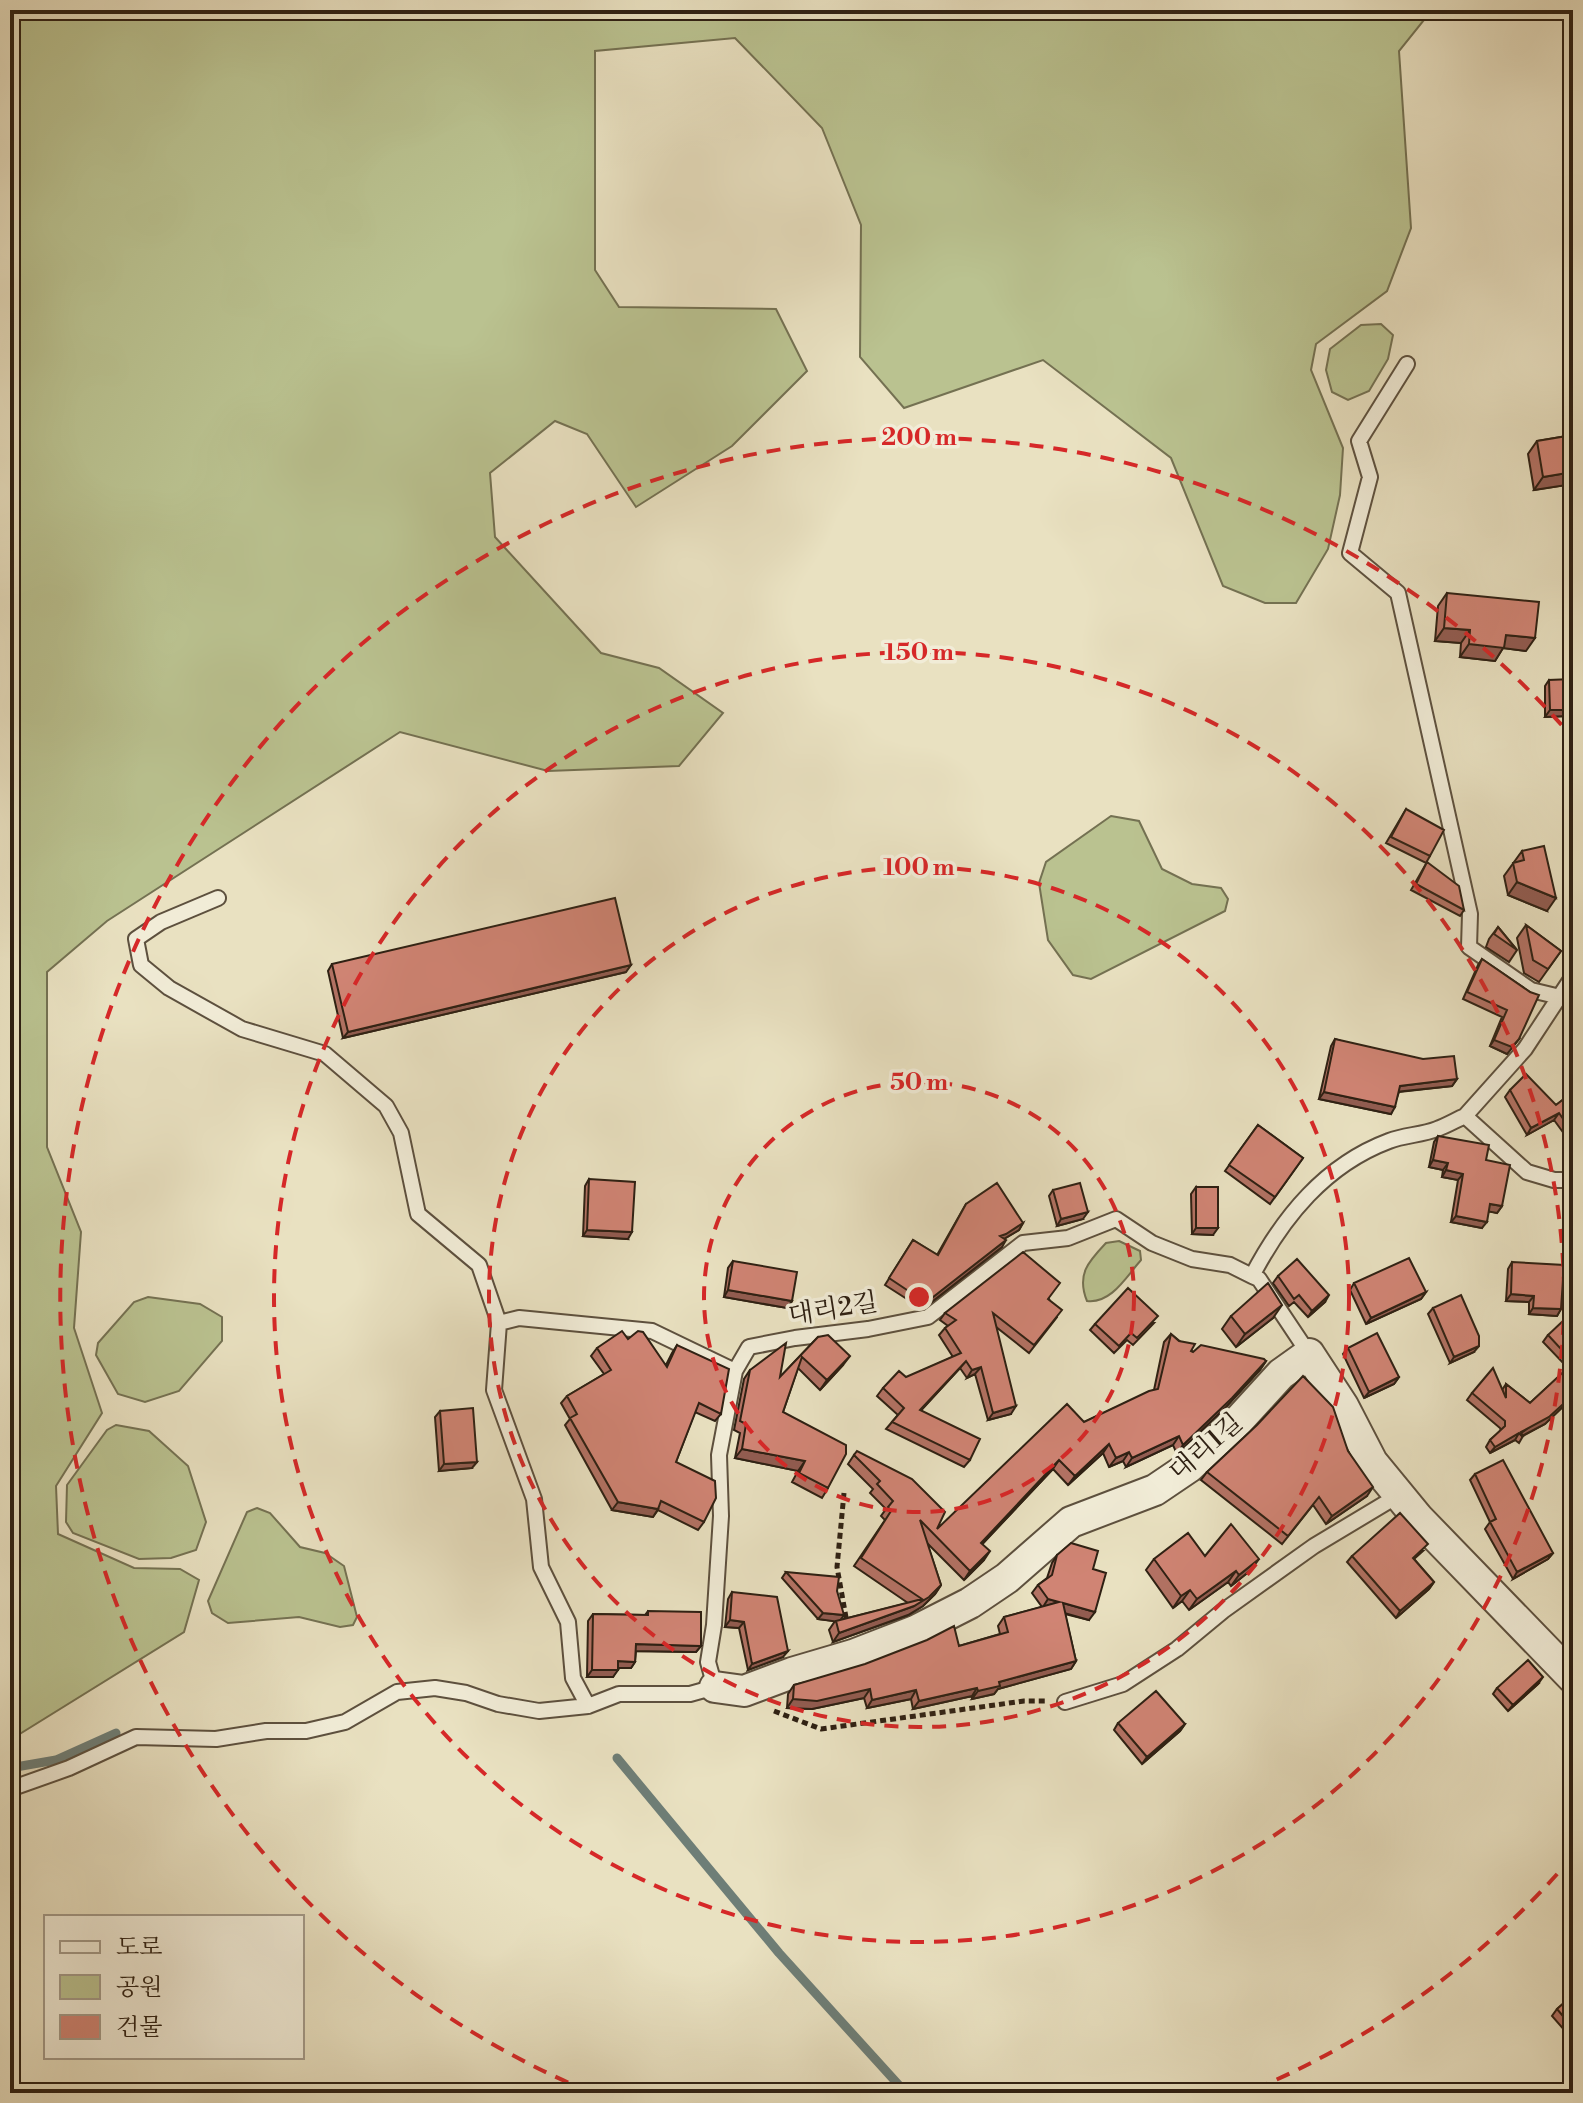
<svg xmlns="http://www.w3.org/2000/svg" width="1583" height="2103" font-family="'Libre Bodoni','Noto Serif KR',serif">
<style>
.green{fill:#bac290;stroke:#747152;stroke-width:2}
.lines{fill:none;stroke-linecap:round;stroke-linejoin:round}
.stream{stroke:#6e7e77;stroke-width:9}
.service-casing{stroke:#5d503e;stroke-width:18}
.minor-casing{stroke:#5d503e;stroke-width:34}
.path{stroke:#2e2013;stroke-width:5;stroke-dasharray:6 4;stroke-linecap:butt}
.service{stroke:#f1ecd7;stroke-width:14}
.minor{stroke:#f1ecd7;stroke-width:30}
.wall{fill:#b37264;stroke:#2e2013;stroke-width:2}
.shaded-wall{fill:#925c51;stroke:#2e2013;stroke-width:2}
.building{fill:#d08474;stroke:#2e2013;stroke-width:2}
.ring{fill:none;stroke:#d62828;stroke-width:4;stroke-dasharray:14 10}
.labels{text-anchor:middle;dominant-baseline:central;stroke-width:7;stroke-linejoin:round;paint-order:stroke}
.street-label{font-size:26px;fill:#2e2013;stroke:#f1ecd7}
.centre{fill:#d62828;stroke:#f1ecd7;stroke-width:4}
.ring-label{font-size:24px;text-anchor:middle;font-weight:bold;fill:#d62828;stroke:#f1ecd7;stroke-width:7;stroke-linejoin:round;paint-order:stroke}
</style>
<rect width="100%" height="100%" fill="#e9e1c1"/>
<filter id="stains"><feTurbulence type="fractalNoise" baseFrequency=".0025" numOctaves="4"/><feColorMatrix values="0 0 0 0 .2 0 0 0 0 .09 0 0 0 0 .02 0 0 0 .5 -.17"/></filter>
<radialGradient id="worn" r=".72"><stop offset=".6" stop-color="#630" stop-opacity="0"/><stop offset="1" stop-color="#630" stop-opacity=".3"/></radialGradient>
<path class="green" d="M10,10H1432L1399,51L1411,228L1387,291L1316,344L1311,370L1343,448L1340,495L1328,549L1296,603H1265L1223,586L1171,458L1043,360L904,408L860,357L861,225L822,128L735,38L595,51V270L619,307L776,309L807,371L732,446L636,507L587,434L555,421L490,473L495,537L601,653L659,668L723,713L679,766L548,771L400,732L107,921L47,972V1147L81,1232L74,1328L102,1413L56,1486L58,1534L134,1568L180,1569L199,1580L184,1632L10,1740Z
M1381,324L1393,335L1388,359L1369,391L1348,400L1332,392L1326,370L1330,349L1361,325Z
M1111,816L1139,821L1162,869L1192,884L1221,888L1228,899L1225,911L1091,979L1073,975L1048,940L1039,883L1046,862Z
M1119,1241L1140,1251L1141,1260C1126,1277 1111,1304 1087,1301C1076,1274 1089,1261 1106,1243Z
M148,1297L200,1304L222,1317V1341L179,1391L145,1402L118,1394L96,1355L98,1343L134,1302Z
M116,1425L149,1431L188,1466L206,1522L196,1550L171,1558L139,1559L73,1533L66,1522L67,1485L107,1430Z
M257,1508L270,1513L300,1547L325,1553L344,1566L357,1617L353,1625L340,1627L299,1617L228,1623L212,1613L208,1601L247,1512Z"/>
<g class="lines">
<path class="stream" d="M617,1758L779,1953L906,2093
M10,1768L56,1760L116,1733"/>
<defs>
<path id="service" d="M1407,364L1359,441L1370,477L1350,553L1398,593L1470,914L1469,947L1531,990L1560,997
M1573,599V610
M218,898L161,922L136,939L141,965L169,988L242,1029L325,1054L386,1106L401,1133L418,1214L479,1265L499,1323L494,1390L534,1499L541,1567L568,1622L573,1678L588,1706
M1465,1116L1525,1049L1573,976
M1252,1276L1259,1279L1309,1354
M499,1323L519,1318L652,1331L735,1371
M1065,1702L1123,1684L1177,1649L1223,1611L1314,1546L1399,1495
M10,1789L69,1768L136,1737L216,1739L266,1731H306L345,1722L397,1692L435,1688L466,1693L498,1704L539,1711L588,1706L619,1694H690L715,1687L708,1662L714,1625L721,1516L719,1455L735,1371L749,1347L795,1338L868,1329L928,1317L1023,1243L1068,1238L1116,1219L1152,1243L1192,1259L1230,1265L1252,1276C1283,1217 1325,1165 1389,1141C1404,1135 1422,1135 1437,1129C1446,1126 1456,1120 1465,1116L1527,1172L1554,1180H1573"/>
<path id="minor" d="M715,1687L744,1691L792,1673L853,1655L915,1631L970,1603L1007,1578L1071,1522L1155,1490L1189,1467L1239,1420L1281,1374L1309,1354L1343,1406L1372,1462L1418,1518L1573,1678"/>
</defs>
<use href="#service" class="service-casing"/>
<use href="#minor" class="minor-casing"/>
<path class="path" d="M844,1493L837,1567L847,1623
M774,1711L821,1729L1024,1701H1047"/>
<use href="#service" class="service"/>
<use href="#minor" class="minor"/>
</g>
<path class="wall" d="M1573,435V484L1534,490L1528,454L1537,441Z
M1447,593L1526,651L1503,648L1495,661L1460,657L1461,643L1435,641L1438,606Z
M1549,680L1572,710L1568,716L1545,717V686Z
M1406,809L1430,856L1426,863L1386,843Z
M1522,851L1547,911L1508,895L1504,876Z
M1427,862L1464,910L1460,916L1411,890Z
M1526,925L1561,951L1539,982L1524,973L1517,938Z
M1498,927L1517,950L1509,962L1486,947L1489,939Z
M1482,959L1530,992L1519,1039L1507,1054L1490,1046L1502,1017L1463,999L1478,965Z
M332,964L626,972L343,1038L328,971Z
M1335,1039L1457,1079L1452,1086L1399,1092L1391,1114L1319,1099L1331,1046Z
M1510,1090L1556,1105L1573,1092V1146L1554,1120L1527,1135L1505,1097Z
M1258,1125L1303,1158L1270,1204L1225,1171Z
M1438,1136L1486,1160L1502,1206L1497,1213L1489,1211L1482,1228L1451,1222L1458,1180L1442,1177L1443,1170L1429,1167L1434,1142Z
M589,1179L628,1239L583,1236L585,1186Z
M1196,1187L1213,1235L1192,1234L1191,1194Z
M1053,1190L1083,1219L1057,1226L1049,1196Z
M966,1204L1023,1223L1019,1230L1004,1239L1002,1247L924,1308H921L885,1285L913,1240L937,1255Z
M733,1261L792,1301L787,1308L724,1297L728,1268Z
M1512,1262L1561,1309L1557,1316L1529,1314V1302L1506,1301L1508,1269Z
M1278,1276L1325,1302L1308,1317L1294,1302L1289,1306L1273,1283Z
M1354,1283L1426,1292L1421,1299L1366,1324L1350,1290Z
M1049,1299L1057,1317L1029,1353L996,1327L1011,1414L988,1420L975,1374L967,1378L960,1368L921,1410L970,1460L964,1467L886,1429L898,1415L877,1396L883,1388L953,1357L939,1335L945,1328L948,1326L940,1320L945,1313Z
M1433,1308L1474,1352L1450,1363L1428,1314Z
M1231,1316L1273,1318L1236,1347L1222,1329Z
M1154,1323L1133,1345L1127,1340L1114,1353L1090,1330L1095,1324Z
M1573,1330V1397L1545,1424L1523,1436L1519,1443L1515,1440L1490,1453L1486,1447L1490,1440L1501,1431L1500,1428L1467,1400L1472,1393L1502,1390L1506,1384L1530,1403L1568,1368L1543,1342L1548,1335Z
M1171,1334L1193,1352L1266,1361L1260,1370L1226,1407L1177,1454L1173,1445L1126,1467L1123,1461L1109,1467L1103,1453L1068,1485L1053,1469L982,1544L984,1560L964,1580L927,1543L941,1585L935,1594L923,1606L908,1615L833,1642L829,1630L835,1621L818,1619L782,1578L786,1572L837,1591L840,1620L908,1603L854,1566L885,1520L881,1516L886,1509L870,1493L873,1489L848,1464L854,1455L937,1529L1084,1422L1154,1390L1164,1342Z
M818,1337L843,1365L820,1390L798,1368L783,1412L828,1488L822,1498L792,1482L798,1471L735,1458L740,1433L734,1430L744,1379L750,1370L780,1377Z
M628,1339L666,1365L672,1353L677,1345L721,1414L715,1421L695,1412L676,1462L704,1522L698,1530L658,1510L653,1517L612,1510L565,1425L570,1419L561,1403L567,1396L604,1374L591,1356L597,1348Z
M1348,1348L1399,1377L1394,1384L1364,1398L1343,1354Z
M440,1411L472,1468L439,1471L435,1417Z
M1348,1451L1367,1496L1326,1524L1313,1505L1282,1544L1201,1480L1207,1472Z
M1475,1474L1553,1553L1548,1559L1513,1579L1485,1529L1490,1522L1470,1480Z
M1423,1551L1414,1559L1434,1582L1429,1589L1396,1618L1347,1562L1352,1556Z
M1057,1555L1093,1569L1089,1620L1065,1614L1076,1661L1071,1669L998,1689L994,1694L972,1699V1696L913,1709L911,1699L867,1708L864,1698L812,1709L787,1708L788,1694L794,1685L959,1646L1000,1634L998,1626L1004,1617L1042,1607L1032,1593L1038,1585L1047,1578L1052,1563Z
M1205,1556L1251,1570L1231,1586L1228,1582L1189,1610L1182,1601L1173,1608L1146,1570L1154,1559Z
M732,1592L783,1657L748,1670L739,1628L725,1627L728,1599Z
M648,1611L701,1646L696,1652L636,1651L635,1662L631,1668H618L613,1677H587L588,1621L593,1614L645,1615Z
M1538,1684L1508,1711L1493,1694L1497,1688Z
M1118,1723L1185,1724L1180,1731L1142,1764L1114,1730Z
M1573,1995V2040L1552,2016L1557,2009Z"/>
<path class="shaded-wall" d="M1573,472V484L1534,490L1543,477Z
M1444,628L1470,630L1461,643L1435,641Z
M1506,635L1535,638L1526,651L1503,648L1495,661L1460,657L1469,644Z
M1550,710H1572L1568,716L1545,717Z
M1570,871L1573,872V880L1565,877Z
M1517,882L1556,898L1547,911L1508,895Z
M631,965L626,972L343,1038L348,1032Z
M1519,1039L1507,1054L1490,1046L1494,1040Z
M1457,1079L1452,1086L1395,1092L1400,1086Z
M1324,1092L1395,1107L1391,1114L1319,1099Z
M1559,1113L1554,1120L1527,1135L1531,1128Z
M1433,1160L1448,1163L1443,1170L1429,1167Z
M1446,1170L1463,1174L1458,1180L1442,1177Z
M1490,1204L1502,1206L1497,1213L1486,1211Z
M1088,1212L1083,1219L1057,1226L1061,1219Z
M1456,1216L1487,1222L1482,1228L1451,1222Z
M1023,1223L1019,1230L1002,1240L1000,1236Z
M1196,1228H1218L1213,1235L1192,1234Z
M587,1230L632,1232L628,1239L583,1236Z
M1006,1240L1002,1247L924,1308H921L925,1302Z
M728,1290L792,1301L787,1308L724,1297Z
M1426,1292L1421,1299L1366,1324L1371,1318Z
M1511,1294L1534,1296L1529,1302L1506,1301Z
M1329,1295L1325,1302L1308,1317L1312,1311Z
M1282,1305L1273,1318L1236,1347L1245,1334Z
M1533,1308L1561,1309L1557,1316L1529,1314Z
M1479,1346L1474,1352L1450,1363L1454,1357Z
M850,1356L843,1365L820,1390L827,1380Z
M966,1361L960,1368L915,1417L920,1410Z
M1266,1361L1260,1370L1226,1407L1177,1454L1183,1445Z
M981,1367L975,1374L967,1378L972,1370Z
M1399,1377L1394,1384L1364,1398L1369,1392Z
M1573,1395V1397L1545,1424L1522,1436L1520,1434Z
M1016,1406L1011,1414L988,1420L993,1413Z
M1519,1433L1515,1440L1490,1453L1495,1447Z
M1179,1436L1173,1445L1126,1467L1132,1458Z
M1109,1444L1103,1453L1068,1485L1075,1476Z
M742,1449L805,1461L798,1471L735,1458Z
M1129,1452L1123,1461L1109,1467L1116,1458Z
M1059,1460L1053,1469L975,1552L981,1543Z
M477,1462L472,1468L439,1471L444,1464Z
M1373,1487L1367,1496L1326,1524L1332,1516Z
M618,1502L658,1509L653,1517L612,1510Z
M990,1551L984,1560L964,1580L970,1571Z
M1553,1553L1548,1559L1513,1579L1517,1572Z
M1259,1559L1251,1570L1231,1586L1239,1575Z
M1236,1571L1228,1582L1189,1610L1197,1599Z
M1434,1582L1429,1589L1396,1618L1400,1611Z
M941,1585L935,1594L923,1606L908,1615L833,1642L839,1633L914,1606Z
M1190,1590L1182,1601L1173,1608L1181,1596Z
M1048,1599L1059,1602L1043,1607Z
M1063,1603L1095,1612L1089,1620L1057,1611Z
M823,1613L844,1615L839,1622L818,1619Z
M730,1620L744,1622L739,1628L725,1627Z
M636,1644L701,1646L696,1652L631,1651Z
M788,1651L783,1657L748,1670L752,1664Z
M618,1661L635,1662L631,1668H613Z
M1076,1661L1071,1669L998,1689L994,1694L972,1699L978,1691L999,1682Z
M592,1670H618L613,1677H587Z
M1543,1677L1538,1684L1508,1711L1513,1705Z
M977,1688L972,1696L913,1709L919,1701Z
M870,1689L864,1698L812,1709L787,1708L793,1699Z
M916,1690L911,1699L867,1708L872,1700Z
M1185,1724L1180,1731L1142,1764L1147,1757Z"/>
<path class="building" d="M1573,435V472L1543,477L1537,441Z
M1447,593L1539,602L1535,638L1506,635L1504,648L1469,644L1470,630L1444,628Z
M1572,679V710H1550L1549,680Z
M1406,809L1444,830L1430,856L1391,837Z
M1544,846L1556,898L1517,882L1513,863L1524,860L1522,851Z
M1427,862L1459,886L1464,910L1416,884Z
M615,898L631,965L348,1032L332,964Z
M1526,925L1561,951L1548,969L1533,960Z
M1498,927L1517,950L1494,934Z
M1482,959L1530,992L1539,995L1519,1039L1512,1047L1494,1040L1507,1010L1467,992Z
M1335,1039L1423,1059L1454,1056L1457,1079L1400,1086L1395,1107L1324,1092Z
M1526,1074L1556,1105L1573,1092V1133L1559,1113L1531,1128L1510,1090Z
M1258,1125L1303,1158L1275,1197L1229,1165Z
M1438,1136L1489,1145L1486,1160L1510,1165L1502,1206L1490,1204L1487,1222L1456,1216L1463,1174L1446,1170L1448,1163L1433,1160Z
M589,1179L635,1182L632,1232L587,1230Z
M997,1183L1023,1223L1006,1234L1000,1236L1006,1240L928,1301L925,1302L889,1278L913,1240L938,1255L966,1204Z
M1080,1183L1088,1212L1061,1219L1053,1190Z
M1196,1187H1218V1228H1196Z
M1023,1252L1060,1283L1048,1299L1062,1310L1034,1345L993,1313L1016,1406L993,1413L981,1367L972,1370L966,1361L920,1410L980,1439L970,1460L892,1422L904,1408L883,1388L899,1371L906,1377L961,1353L945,1328L956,1320L945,1313Z
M1409,1258L1426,1292L1371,1318L1354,1283Z
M1297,1259L1329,1295L1312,1311L1299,1295L1294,1299L1278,1276Z
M733,1261L797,1272L792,1301L728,1290Z
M1512,1262L1564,1265L1561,1309L1533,1308L1534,1296L1511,1294Z
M1268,1283L1282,1305L1245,1334L1231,1316Z
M1128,1288L1158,1316L1137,1338L1131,1333L1119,1346L1095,1324Z
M1461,1295L1479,1336V1346L1454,1357L1433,1308Z
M1564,1320L1573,1330V1362L1548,1335Z
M622,1331L628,1339L638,1331L643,1332L667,1367L677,1345L729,1369L721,1414L699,1403L676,1462L715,1481L716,1498L704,1522L661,1501L658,1509L618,1502L570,1418L577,1414L567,1396L611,1370L597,1348Z
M1377,1333L1399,1377L1369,1392L1348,1348Z
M1171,1334L1179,1341L1195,1344L1191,1351L1193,1352L1201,1345L1264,1359L1266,1361L1232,1398L1183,1445L1179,1436L1132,1458L1129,1452L1116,1458L1109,1444L1075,1476L1059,1460L981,1543L990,1551L970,1571L920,1520L941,1585L929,1597L914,1606L839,1633L836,1621L922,1599L861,1558L891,1511L888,1507L893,1501L877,1484L880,1481L854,1455L857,1451L912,1479L945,1512L937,1529L1067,1404L1084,1422L1149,1391L1158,1389Z
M828,1335L850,1356L827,1380L802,1357L783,1412L846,1445V1454L828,1488L799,1473L805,1461L742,1449L746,1424L740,1421L750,1370L786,1343L780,1377L818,1337Z
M1573,1363V1395L1549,1417L1521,1432L1523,1437L1519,1433L1495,1447L1490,1440L1505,1426V1421L1472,1393L1493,1368L1506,1398V1384L1530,1403Z
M1303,1376L1333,1407L1348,1451L1373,1487L1332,1516L1319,1497L1288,1536L1207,1472L1257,1425Z
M473,1408L477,1462L444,1464L440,1411Z
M1503,1460L1553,1553L1517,1572L1490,1522L1496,1519L1475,1474Z
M1400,1513L1428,1544L1413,1558L1434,1582L1400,1611L1352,1556Z
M1231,1524L1259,1559L1239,1575L1236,1571L1197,1599L1190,1590L1181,1596L1154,1559L1188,1533L1205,1556Z
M1071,1543L1098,1551L1093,1569L1106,1573L1095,1612L1063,1603L1076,1661L999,1682L1000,1686L978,1691L977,1688L919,1701L916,1690L872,1700L870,1689L817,1701L793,1699L794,1685L865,1664L927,1640L954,1626L959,1646L1008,1632L1004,1617L1059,1602L1048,1599L1038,1585L1052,1575L1057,1555Z
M786,1572L839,1577L837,1591L844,1615L823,1613Z
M732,1592L777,1597L788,1651L752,1664L744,1622L730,1620Z
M648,1611L701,1612V1646L636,1644L635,1662L618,1661V1670H592L593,1614L648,1615Z
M1528,1660L1543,1677L1513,1705L1497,1688Z
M1156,1691L1185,1724L1147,1757L1118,1723Z
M1573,1995V2028L1557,2009Z"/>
<g class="ring">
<circle cx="919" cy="1297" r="215"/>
<circle cx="919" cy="1297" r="430"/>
<circle cx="919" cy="1297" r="645"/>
<path d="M1573 1856A860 860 0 0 1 1248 2092M590 2092A860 860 0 1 1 1573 738"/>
</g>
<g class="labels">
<g class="street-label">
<text transform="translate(833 1309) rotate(-9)">대리2길</text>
<text transform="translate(1206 1447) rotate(-41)">대리1길</text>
</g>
</g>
<circle cx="919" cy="1297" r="12" class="centre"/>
<g class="ring-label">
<text x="919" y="445">200 m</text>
<text x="919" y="660">150 m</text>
<text x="919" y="875">100 m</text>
<text x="919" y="1090">50 m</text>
</g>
<rect width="1583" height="2103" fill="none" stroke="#e9e1c1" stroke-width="40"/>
<rect x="12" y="12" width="1559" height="2079" fill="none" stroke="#2e2013" stroke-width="4"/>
<rect x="20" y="20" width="1543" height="2063" fill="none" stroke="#2e2013" stroke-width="2"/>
<rect x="44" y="1915" width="260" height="144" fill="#f1ecd7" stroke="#a39a89" stroke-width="2"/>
<rect x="60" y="1941" width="40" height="12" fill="#f1ecd7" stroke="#a39a89" stroke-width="2"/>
<text x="116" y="1955" font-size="24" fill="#2e2013">도로</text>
<rect x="60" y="1975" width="40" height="24" fill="#bac290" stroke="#a39a89" stroke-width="2"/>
<text x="116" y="1995" font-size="24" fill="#2e2013">공원</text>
<rect x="60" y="2015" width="40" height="24" fill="#d08474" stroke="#a39a89" stroke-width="2"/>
<text x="116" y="2035" font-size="24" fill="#2e2013">건물</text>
<rect width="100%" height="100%" filter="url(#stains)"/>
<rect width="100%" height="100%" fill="url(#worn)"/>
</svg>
